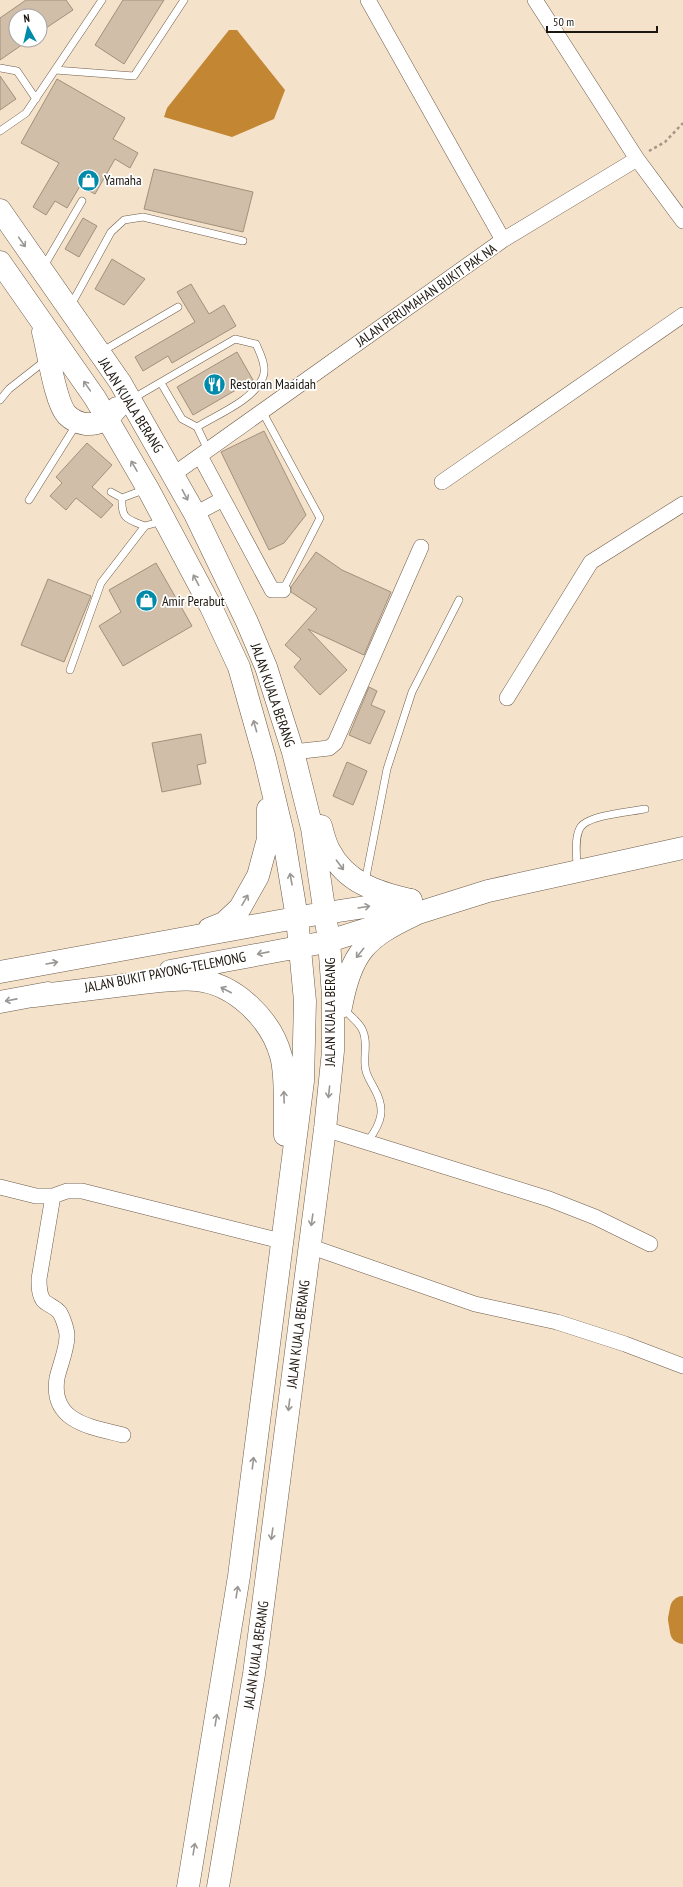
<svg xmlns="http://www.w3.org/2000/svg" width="683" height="1887" font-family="'PT Sans Narrow',sans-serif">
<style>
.water{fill:#c38632}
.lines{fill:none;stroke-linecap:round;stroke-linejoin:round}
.river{stroke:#c38632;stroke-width:26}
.building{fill:#d1bea8;stroke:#a1907b}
.service-casing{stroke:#6d5c49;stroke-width:8}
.minor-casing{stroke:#6d5c49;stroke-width:16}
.primary-casing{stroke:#6d5c49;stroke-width:23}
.trunk-casing{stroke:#6d5c49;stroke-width:23}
.path{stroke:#a49584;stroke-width:2.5;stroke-dasharray:3 3;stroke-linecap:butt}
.service{stroke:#fff;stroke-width:7}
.minor{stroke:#fff;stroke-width:15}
.primary{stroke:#fff;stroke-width:22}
.trunk{stroke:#fff;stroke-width:22}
.oneway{stroke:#999693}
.labels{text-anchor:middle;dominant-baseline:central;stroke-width:3.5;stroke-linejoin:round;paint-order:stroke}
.poi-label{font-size:14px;fill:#1d160e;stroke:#fff;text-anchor:start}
.street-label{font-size:14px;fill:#1d160e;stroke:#fff}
</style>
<rect width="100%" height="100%" fill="#f5e2cb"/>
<path class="water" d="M229,30H237L285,90L274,119L232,137L164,117L167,108Z"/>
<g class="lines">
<path class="river" d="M683,1609L681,1619L683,1631"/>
</g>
<path class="building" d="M26,0H66L73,10L40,32V16H16V40H29L0,60V18Z
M123,0H164L124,64L95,45Z
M0,76L16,99L0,110Z
M57,79L125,118L113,139L138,153L130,168L115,159L95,194L80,186L67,208L55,201L46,215L33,207L59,163L21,143Z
M154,169L253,192L243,232L144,209Z
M83,218L97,226L79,257L65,249Z
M112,259L145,279L124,305L95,289Z
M191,284L209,314L224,305L236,326L172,363L168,356L143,371L135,357L195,322L177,292Z
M237,352L253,380L193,415L177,387Z
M264,431L306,515L284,543L269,550L221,452Z
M87,443L112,465L92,487L113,505L101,518L76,498L66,510L50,496L62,483L56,477Z
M316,552L342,570L391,592L364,655L308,629L347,670L320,695L294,667L301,659L285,645L317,609L291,592V587Z
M156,563L192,626L123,666L99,626L121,612L109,590Z
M48,579L91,596L64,662L21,645Z
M369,687L377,691L371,705L385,711L370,744L349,735Z
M201,734L206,763L197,765L201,784L162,792L152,743Z
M347,762L367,771L353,805L333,796Z"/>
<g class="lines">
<defs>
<path id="service" d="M0,68L17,71L36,99
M55,70L134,76L184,0
M0,131L26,113L102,0
M44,266L82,201
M71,305L111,232L124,220L143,217L243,241
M101,352L178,307
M132,399L235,339L256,344C260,353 267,367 263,377C254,400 218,414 197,427L182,419L161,383
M0,400L9,389L46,360
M262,411L320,518L283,590
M197,427L208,450
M111,492L122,498
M29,500L76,425
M145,526C127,519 121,519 122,498L146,489
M70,670L101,583L145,526L162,521
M577,869C577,857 574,839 580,828C587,815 630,812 645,809
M365,882L387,769L412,692L459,600
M344,1008C349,1016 358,1021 362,1029C368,1040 364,1053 365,1065C365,1074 370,1080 374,1088C386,1109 382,1122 368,1141"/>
<path id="minor" d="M368,0L503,240
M535,0L637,159L683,221
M200,456L272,590H283
M174,474L503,240L637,159
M442,482L683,315
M195,514L223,499
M507,698L591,562L683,504
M293,752L329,748L335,743L421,547
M325,1129L549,1199L595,1217L650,1244
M0,1187L36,1196H53L67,1191H82L281,1241
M53,1196L39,1279C39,1286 39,1294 43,1300C47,1305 56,1307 60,1313C63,1318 67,1330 67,1336C67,1349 60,1365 57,1378C50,1422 91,1427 123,1435
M309,1246L475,1304L557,1322L625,1344L683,1366"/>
<path id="primary" d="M326,913L411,900
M329,941L488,891L683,848"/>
<path id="trunk" d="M0,210L120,382L195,514L247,622L266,667L293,752L312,828L329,941L333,996V1051L325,1129L254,1674L218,1887
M0,262L95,398L148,489L211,607L239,667L265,759L283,834L297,918L305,1001L303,1081L239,1576L188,1887
M43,332C48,350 55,403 67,415C73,421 78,423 86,424C100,425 108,419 117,408
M321,826C323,834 325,842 329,850C346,883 377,892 410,900
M209,929L224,923L240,908L258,876L268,839V809
M170,971L315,944
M0,972L312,915
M34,996C67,992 100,988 133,984C154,982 176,978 197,980C235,984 271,1019 281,1056C287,1077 284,1112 285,1135
M0,1002L48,993
M341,1007C351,953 365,938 414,915"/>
</defs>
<use href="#service" class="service-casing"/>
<use href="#minor" class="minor-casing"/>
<use href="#primary" class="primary-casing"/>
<use href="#trunk" class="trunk-casing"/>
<path class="path" d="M649,151L665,142L683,123"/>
<use href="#service" class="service"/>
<use href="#minor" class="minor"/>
<use href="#primary" class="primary"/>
<use href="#trunk" class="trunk"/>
</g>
<defs><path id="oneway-shaft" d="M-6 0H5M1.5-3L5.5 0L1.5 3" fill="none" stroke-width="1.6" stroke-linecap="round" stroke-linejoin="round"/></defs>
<g class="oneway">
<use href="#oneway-shaft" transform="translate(22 242) rotate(55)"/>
<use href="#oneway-shaft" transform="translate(87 386) rotate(-125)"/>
<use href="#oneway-shaft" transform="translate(134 466) rotate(-120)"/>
<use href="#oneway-shaft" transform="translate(185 495) rotate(62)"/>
<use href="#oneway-shaft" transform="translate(196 580) rotate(-118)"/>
<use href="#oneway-shaft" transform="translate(255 726) rotate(-106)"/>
<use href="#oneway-shaft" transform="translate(340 865) rotate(53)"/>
<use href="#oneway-shaft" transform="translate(291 879) rotate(-100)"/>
<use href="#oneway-shaft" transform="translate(245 900) rotate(-60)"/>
<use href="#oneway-shaft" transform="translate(364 907) rotate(-9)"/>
<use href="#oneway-shaft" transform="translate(263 953) rotate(169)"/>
<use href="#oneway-shaft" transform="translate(360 953) rotate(129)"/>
<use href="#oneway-shaft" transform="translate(52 963) rotate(-10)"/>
<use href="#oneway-shaft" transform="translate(226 990) rotate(-153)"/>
<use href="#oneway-shaft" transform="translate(11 1000) rotate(169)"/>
<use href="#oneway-shaft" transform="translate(329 1092) rotate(96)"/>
<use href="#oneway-shaft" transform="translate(284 1097) rotate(-92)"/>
<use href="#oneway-shaft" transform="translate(312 1220) rotate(98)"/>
<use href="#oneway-shaft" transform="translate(289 1405) rotate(97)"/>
<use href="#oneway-shaft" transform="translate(253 1463) rotate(-83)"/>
<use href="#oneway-shaft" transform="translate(272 1534) rotate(98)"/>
<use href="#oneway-shaft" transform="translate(237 1592) rotate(-81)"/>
<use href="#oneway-shaft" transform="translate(216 1720) rotate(-81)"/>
<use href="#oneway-shaft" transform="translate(194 1849) rotate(-81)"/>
</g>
<defs>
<symbol id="shop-disc" viewBox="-11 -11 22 22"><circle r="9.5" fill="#018baa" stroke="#fff"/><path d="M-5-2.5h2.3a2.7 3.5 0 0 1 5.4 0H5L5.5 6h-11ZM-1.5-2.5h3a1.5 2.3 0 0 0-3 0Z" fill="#fff"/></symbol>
<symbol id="restaurant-disc" viewBox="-11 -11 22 22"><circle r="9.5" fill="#018baa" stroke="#fff"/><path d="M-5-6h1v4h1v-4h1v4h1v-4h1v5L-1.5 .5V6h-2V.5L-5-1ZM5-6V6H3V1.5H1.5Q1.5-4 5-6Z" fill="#fff"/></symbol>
</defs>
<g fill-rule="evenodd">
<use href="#shop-disc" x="76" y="168" width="25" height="25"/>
<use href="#restaurant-disc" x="202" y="372" width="25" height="25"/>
<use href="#shop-disc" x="134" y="588" width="25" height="25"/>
</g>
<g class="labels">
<g class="poi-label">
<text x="104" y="180">Yamaha</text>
<text x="230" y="384">Restoran Maaidah</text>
<text x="162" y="601">Amir Perabut</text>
</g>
<g class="street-label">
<text transform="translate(426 295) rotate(-35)">JALAN PERUMAHAN BUKIT PAK NA</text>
<text transform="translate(131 405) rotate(58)">JALAN KUALA BERANG</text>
<text transform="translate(273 695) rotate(71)">JALAN KUALA BERANG</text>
<text transform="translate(165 972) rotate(-11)">JALAN BUKIT PAYONG-TELEMONG</text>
<text transform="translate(330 1012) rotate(-90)">JALAN KUALA BERANG</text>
<text transform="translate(298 1334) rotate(-83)">JALAN KUALA BERANG</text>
<text transform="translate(256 1655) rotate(-82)">JALAN KUALA BERANG</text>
</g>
</g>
<g transform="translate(28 28) rotate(352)"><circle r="19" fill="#ffffff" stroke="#a5a29f"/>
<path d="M0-3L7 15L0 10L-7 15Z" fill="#018baa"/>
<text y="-6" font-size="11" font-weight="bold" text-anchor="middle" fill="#1d160e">N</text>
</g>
<path d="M547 26v6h110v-6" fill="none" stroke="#1d160e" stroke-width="2"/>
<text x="553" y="26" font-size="12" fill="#1d160e" stroke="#ffffff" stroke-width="3" paint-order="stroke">50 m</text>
</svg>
